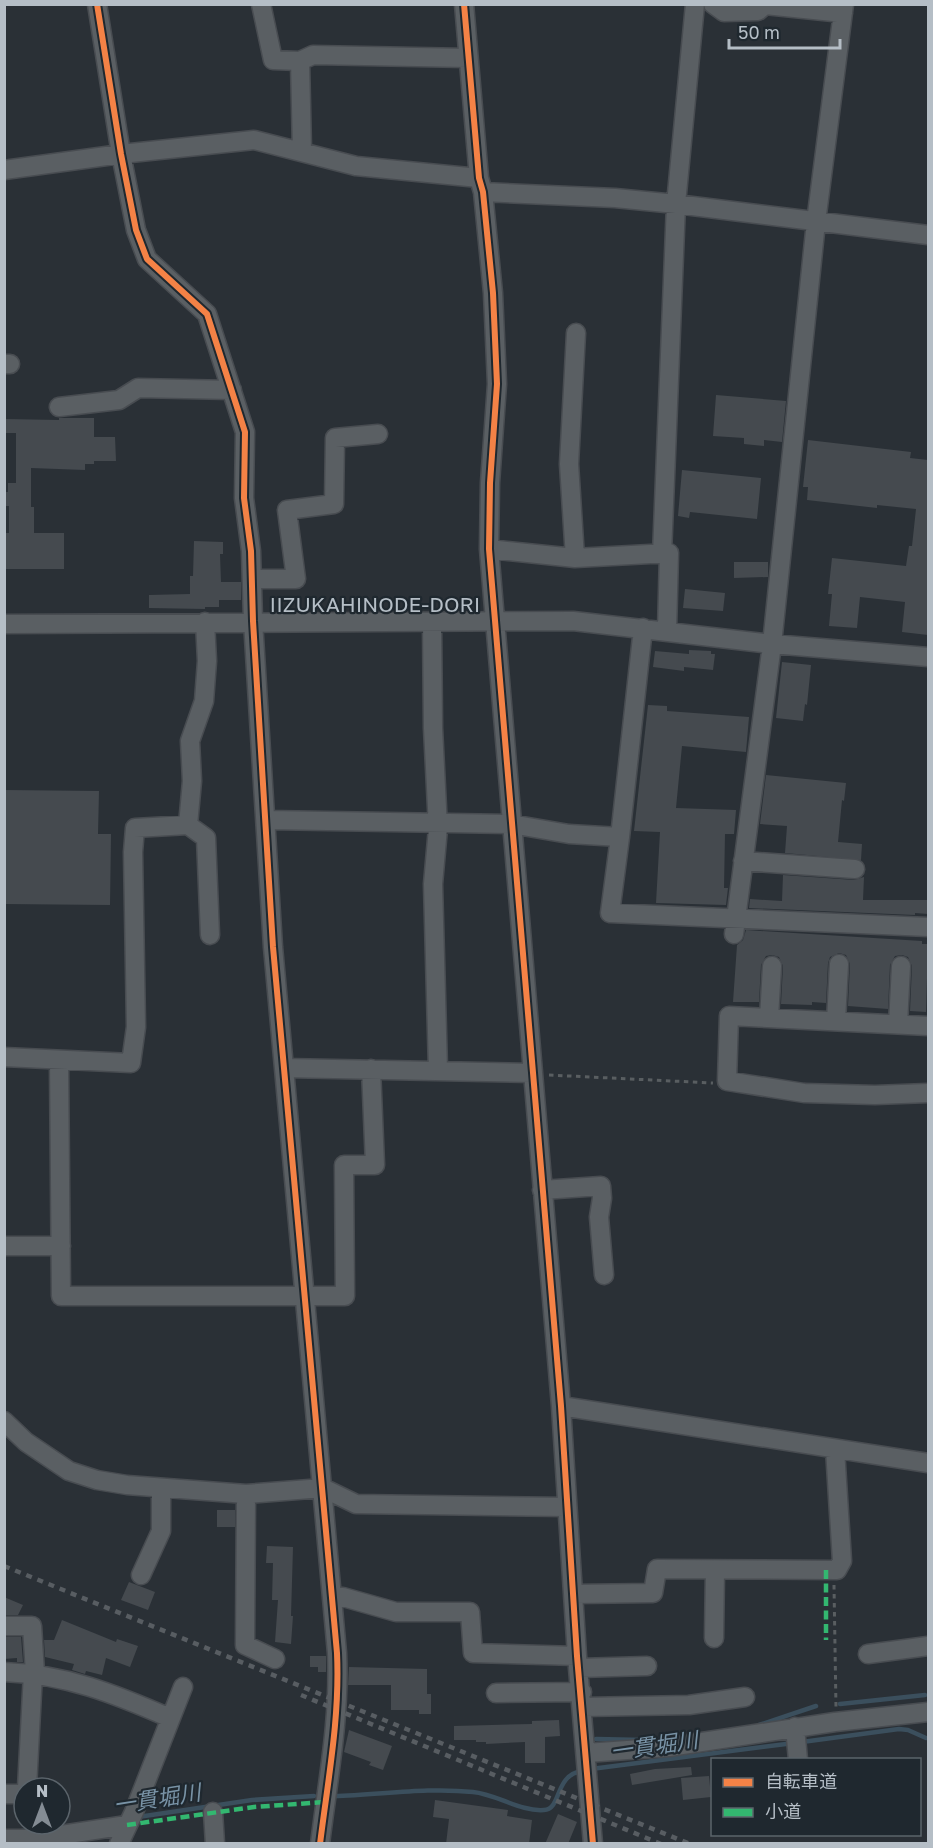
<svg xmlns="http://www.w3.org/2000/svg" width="933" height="1848" font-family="'Golos Text','Noto Sans JP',sans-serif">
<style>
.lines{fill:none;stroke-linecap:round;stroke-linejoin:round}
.stream{stroke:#3b4f5d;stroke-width:4.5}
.building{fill:#454a4f}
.minor-casing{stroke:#484c51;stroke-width:21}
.path{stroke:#595e61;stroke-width:3;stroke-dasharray:4.5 4.5;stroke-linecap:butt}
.minor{stroke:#5a5f63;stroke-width:18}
.rail{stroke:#585d62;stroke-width:4.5;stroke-dasharray:6 6;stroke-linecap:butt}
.quiet{stroke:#33b770;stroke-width:4.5;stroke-dasharray:9 4.5;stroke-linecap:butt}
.cycleway-casing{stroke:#1f282f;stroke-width:10}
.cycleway{stroke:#f48246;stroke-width:6}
.labels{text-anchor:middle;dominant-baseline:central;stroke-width:4.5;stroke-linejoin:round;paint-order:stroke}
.street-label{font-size:21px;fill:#b5bec6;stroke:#1f282f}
.water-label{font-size:22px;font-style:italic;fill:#7993a6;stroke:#1f282f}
</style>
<rect width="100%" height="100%" fill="#2a3036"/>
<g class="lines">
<path class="stream" d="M840,1704L925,1695
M759,1725L816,1706
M596,1739L644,1740
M802,1742L899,1729L908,1730L926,1738
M591,1769L794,1743
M334,1796C380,1795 427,1787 473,1792C496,1794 521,1812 544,1810C562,1809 554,1775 582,1771
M138,1817L252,1800L314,1796
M22,1831L50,1828"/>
</g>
<path class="building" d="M716,395L786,401L782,442L764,440V446L744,444V438L713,436Z
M59,418H94V437H115L116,461H94V464H85V470L31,468V507H34V533H64V569H6V533H9V506H4V492H8V483H16V433H4V419L59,420Z
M808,440L911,452L910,458L928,460V635L902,632L905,602L860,597L857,628L829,626L832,594H828L832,558L906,566L909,546H912L916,509L877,505V508L807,500L808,487H803Z
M682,470L761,478L757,519L690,512L689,518L678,516Z
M194,541L223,542V554H220L221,582H241V600H219V607H205V609L149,608V595L190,594V576H193Z
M734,562H768V577L734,578Z
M685,589L725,593L723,611L683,608Z
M689,650L711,651V654H715L713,670L684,667V671L653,667L655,651L689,654Z
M782,662L811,665L807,705L805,704L803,721L776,718Z
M648,705L667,706V711L749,717L746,752L682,746L676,808L736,810L734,834H725L724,888H728L726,905L656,903L660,832L634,831Z
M766,775L846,783L844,801L842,800L838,842L862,844L861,860L785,853L787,826L760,824Z
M4,790L99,791L98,834H111L110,905L4,904Z
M783,875L854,880L864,877L863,900H928V914L915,913V915L749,908L750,899L782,901Z
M746,930L922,941V944H928L926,1012L910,1011L912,966L908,957L902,955L895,956L890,965L888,1009L848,1006L850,964L846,955L839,953L830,957L828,963L826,1003L812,1002V1005L781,1004L783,966L779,957L772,955L766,956L761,965L759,1002H733L737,945L743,940Z
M217,1510H235V1527H217Z
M267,1546L293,1547L291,1616H293L291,1644L275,1642L278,1600H272L273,1563H266Z
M129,1582L155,1592L148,1610L121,1600Z
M4,1597L23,1605L18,1615H4Z
M62,1620L116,1642L117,1639L138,1646L130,1667L106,1658L102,1675L86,1671L85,1674L72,1670L74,1664L45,1657L44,1640H54Z
M4,1637H21L23,1662H17V1658L4,1659Z
M310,1656H326V1672H318V1667H310Z
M349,1667L427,1669V1694H431V1714H419V1710H391V1685H348Z
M559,1720L560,1736L545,1737V1763H525V1742L486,1744V1742H476V1740H454V1726L532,1724V1721Z
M349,1730L392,1746L383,1770L369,1765L371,1762L344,1752Z
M691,1767L692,1775L632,1785L630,1774L655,1769Z
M709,1776L711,1797L683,1800L681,1778Z
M435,1800L508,1810L507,1816L532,1820L529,1844H446L449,1819L433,1817Z
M558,1814L577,1822L568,1844H545Z"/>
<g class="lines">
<defs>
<path id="minor" d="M97,4L121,154L136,230L147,259L207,314L245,432L244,498L251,551L253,621L273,947L337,1653C340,1718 328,1779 320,1844
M261,4L273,60L300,61L313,55L468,58
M464,4L479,178L483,192L493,293L497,384L490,483L489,549L561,1406L577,1656L593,1844
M713,4L724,12L758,11L765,5L843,13
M300,61L302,152
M4,170L121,154L254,140L356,166L479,178
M483,192L615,198L676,204L928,235
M4,364H10
M59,407L119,400L138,388L232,390
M489,549L575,558L669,553L667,631
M662,554L676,204L695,4
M575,558L569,464L576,333
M252,579H296L287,510L334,504L335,438L378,434
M432,622L433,728L438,828L433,884L438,1070
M4,624L573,621L772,644L928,657
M267,820L511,824L569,834L620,837L610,913L928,927
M188,825L206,838L210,935
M620,837L643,628
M743,861L855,869
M734,934L772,644L816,222L844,4
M769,1018L772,966
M836,1021L839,964
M898,1024L901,966
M928,1026L729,1016L727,1081L804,1093L875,1095L928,1093
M4,1057L131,1063L136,1027L133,852L135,828L188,825L192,781L190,741L204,701L207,661L205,622
M59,1061L61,1296H345L344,1165H375L371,1069
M284,1068L532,1073
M542,1190L601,1186L602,1198L599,1217L604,1275
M4,1246H61
M561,1406L928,1463
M4,1421L26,1442L69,1471L97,1480L127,1485L246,1494L323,1488L356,1504L567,1507
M246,1494L245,1645L275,1659
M141,1575L161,1531V1488
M573,1594L653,1593L657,1569L837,1570L842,1561L835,1449
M332,1597H343L396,1612H470L473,1653L577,1656
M4,1626H32L35,1673
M714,1638L715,1570
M868,1654L928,1646
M579,1668L647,1666
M4,1672C65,1674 115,1694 170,1718
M496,1693L582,1692
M583,1707L689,1705L745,1697
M795,1727L798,1760
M586,1753L669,1747L835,1722L928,1712
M27,1788L33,1673
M4,1794H24
M213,1812L215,1844
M4,1839H35L127,1825
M119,1844L134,1812L183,1687"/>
</defs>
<use href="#minor" class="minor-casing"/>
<path class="path" d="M549,1075L713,1083
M834,1585L836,1708"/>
<use href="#minor" class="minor"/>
<path class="rail" d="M4,1566L690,1844
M301,1695L661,1844"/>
<path class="quiet" d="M826,1570V1640
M127,1825L254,1807L325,1802"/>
<defs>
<path id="cycleway" d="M97,4L121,154L136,230L147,259L207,314L245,432L244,498L251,551L253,621L273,947L337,1653C340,1718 328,1779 320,1844
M464,4L479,178L483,192L493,293L497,384L490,483L489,549L561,1406L577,1656L593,1844"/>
</defs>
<use href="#cycleway" class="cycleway-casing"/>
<use href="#cycleway" class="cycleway"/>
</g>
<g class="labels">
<g class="street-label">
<text x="375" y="604">IIZUKAHINODE-DORI</text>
</g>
<g class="water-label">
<text transform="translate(654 1745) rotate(-8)">一貫堀川</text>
<text transform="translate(157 1798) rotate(-9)">一貫堀川</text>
</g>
</g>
<rect width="933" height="1848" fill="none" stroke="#b5bec6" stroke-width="12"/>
<rect x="711" y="1758" width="210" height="78" fill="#1f282f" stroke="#5b646b" stroke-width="1.5"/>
<rect x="723" y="1778" width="30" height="9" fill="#f48246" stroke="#5b646b" stroke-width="1.5"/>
<text x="765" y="1788" font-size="18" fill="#b5bec6">自転車道</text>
<rect x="723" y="1808" width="30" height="9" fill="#33b770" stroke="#5b646b" stroke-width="1.5"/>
<text x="765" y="1818" font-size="18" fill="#b5bec6">小道</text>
<g transform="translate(42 1806)"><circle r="28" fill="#1f282f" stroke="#5b646b" stroke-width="1.5"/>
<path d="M0-4.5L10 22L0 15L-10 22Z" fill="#848c94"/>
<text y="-9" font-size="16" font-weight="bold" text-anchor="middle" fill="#b5bec6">N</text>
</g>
<path d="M729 39v9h111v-9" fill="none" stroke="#b5bec6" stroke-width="3"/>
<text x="738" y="39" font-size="18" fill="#b5bec6" stroke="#1f282f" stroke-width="4.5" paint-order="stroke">50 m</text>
</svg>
